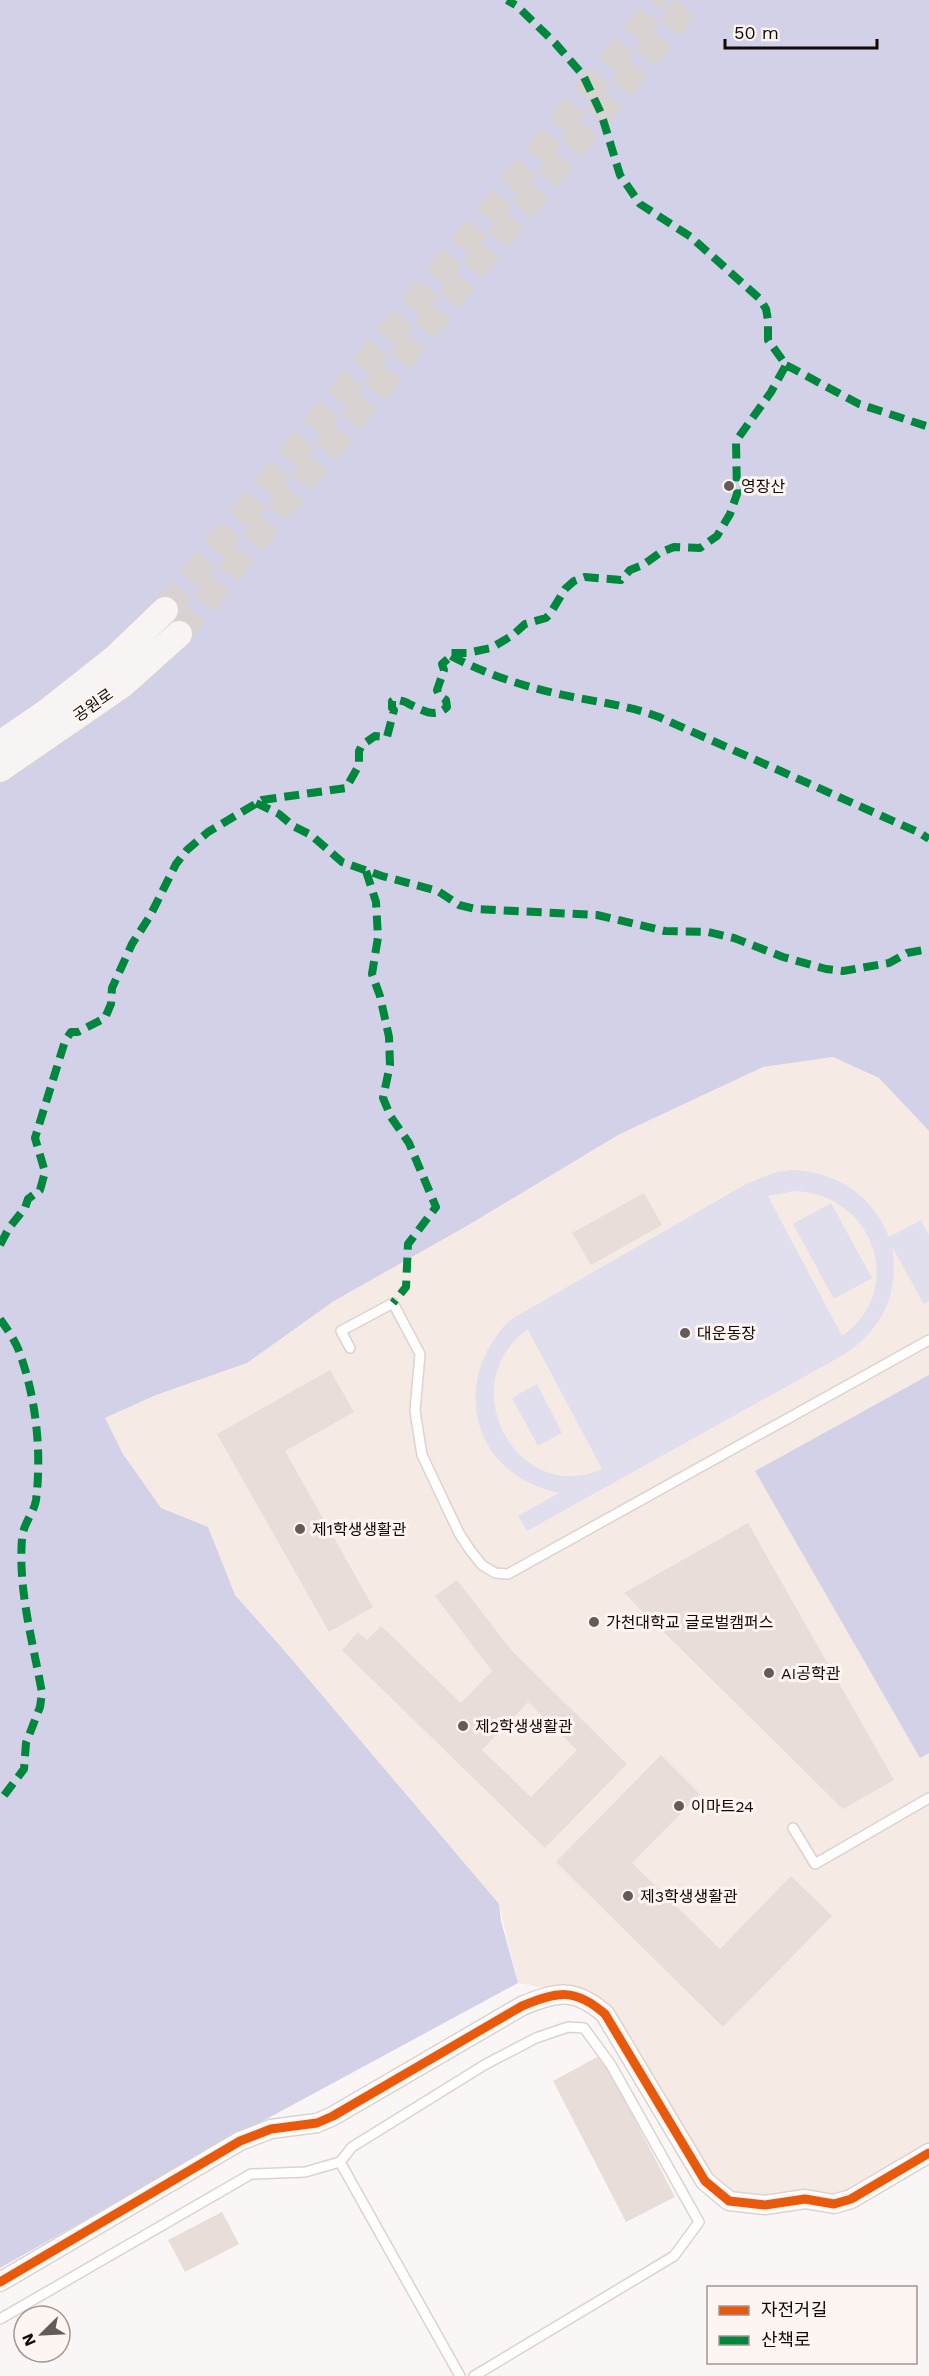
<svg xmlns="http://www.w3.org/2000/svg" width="929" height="2376" font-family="'Work Sans','Noto Sans KR',sans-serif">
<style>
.built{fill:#f6eae4}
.green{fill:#e1dfee;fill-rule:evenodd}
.forest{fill:#d2d1e7}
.building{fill:#e8ddd8;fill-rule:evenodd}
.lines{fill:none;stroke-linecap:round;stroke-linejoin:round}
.secondary-tunnel{stroke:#d8d2d1;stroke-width:26;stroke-dasharray:26 13;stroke-linecap:butt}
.lane-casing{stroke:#dcd3cf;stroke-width:12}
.street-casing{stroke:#dcd3cf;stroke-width:21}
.secondary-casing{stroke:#dcd3cf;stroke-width:28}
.lane{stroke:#fefefe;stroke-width:9}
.street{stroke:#fefefe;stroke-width:18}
.secondary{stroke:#f7f4f3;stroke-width:26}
.quiet{stroke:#00873e;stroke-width:8;stroke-dasharray:15 8;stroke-linecap:butt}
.cycleway-casing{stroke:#fdf5f2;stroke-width:13}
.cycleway{stroke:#e8590c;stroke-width:9}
.poi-dot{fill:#645b58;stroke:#fdf5f2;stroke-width:2}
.labels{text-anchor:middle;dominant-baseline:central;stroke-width:6;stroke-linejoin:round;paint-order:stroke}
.poi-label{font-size:16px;fill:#140804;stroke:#fdf5f2;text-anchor:start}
.street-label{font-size:16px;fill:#140804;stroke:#fdf5f2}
</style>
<rect width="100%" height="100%" fill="#faf6f5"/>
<path class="built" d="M833,1057L879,1078L929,1131V2153L851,2199L729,2201L705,2181L622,2039L579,1995L518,1983L499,1904L283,1649L235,1595L208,1527L161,1509L123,1454L105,1418L156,1395L247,1363L334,1301L465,1227L618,1135L763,1067Z"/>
<path class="green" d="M792,1170C837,1172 872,1195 889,1237L921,1220L929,1235V1301L924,1304L892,1247C899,1294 884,1327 845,1354L527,1531L518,1516L559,1493C544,1489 530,1485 517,1476C461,1437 465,1364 510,1320L746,1184L776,1172ZM795,1191C873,1194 908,1289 842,1336L768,1196ZM527,1330H528L602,1469C518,1507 451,1385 527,1330Z
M831,1203L872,1278L834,1299L793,1224Z
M537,1384L562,1433L538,1446L512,1398Z"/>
<path class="forest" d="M0,0H929V1131L879,1078L833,1057L763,1067L618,1135L465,1227L334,1301L247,1363L156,1395L105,1418L123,1454L161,1508L208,1527L235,1595L283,1649L499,1904L501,1921L518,1983L235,2136L0,2268Z
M929,1375V1753L920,1758L755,1471Z"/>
<path class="building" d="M644,1193L662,1225L591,1265L572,1233Z
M330,1370L354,1412L285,1451L373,1607L329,1632L217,1434Z
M748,1523L894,1780L843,1809L624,1593Z
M457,1580L512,1651L627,1764L545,1848L342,1650L358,1632L367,1640L381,1626L461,1703L492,1671L435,1596ZM528,1702L577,1750L531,1797L482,1750Z
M661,1755L700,1794L632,1863L720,1949L791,1876L832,1916L723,2027L556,1862Z
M601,2055L675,2197L626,2222L553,2081Z
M222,2212L239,2244L185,2272L168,2240Z"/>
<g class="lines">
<path class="secondary-tunnel" d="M165,610L662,0
M179,634L692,0"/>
<defs>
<path id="lane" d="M350,1348L341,1331L393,1303L420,1354L415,1411L422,1455L459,1533L470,1550L482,1565L495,1573L508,1574L929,1340
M793,1828L815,1864L929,1798
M340,2162L460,2376
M0,2319L251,2174L305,2172L340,2162L352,2147L486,2064L536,2038L568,2027L584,2028L611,2065L699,2222L674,2256L474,2376"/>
<path id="street" d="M0,2282L240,2141L271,2129L317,2123L333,2116L522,2006C558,1991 575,1988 605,2014L705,2181L729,2201L765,2205L805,2199L834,2204L851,2199L929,2153"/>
<path id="secondary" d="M0,744L48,711L115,658L165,610
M0,769L122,685L179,634"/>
</defs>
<use href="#lane" class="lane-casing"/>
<use href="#street" class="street-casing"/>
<use href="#secondary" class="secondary-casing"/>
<use href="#lane" class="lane"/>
<use href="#street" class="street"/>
<use href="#secondary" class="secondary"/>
<path class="quiet" d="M786,365L859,404L929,427
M451,656C489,676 535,690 578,698C606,703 632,707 659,717L920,833L929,839
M256,803L279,814L293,826L311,835L342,862L382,876L438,891L459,905L475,909L597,915L665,931L708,932L734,938L783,957L826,969L843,971L889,963L907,953L929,949
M366,871L376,902L378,937L372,974L380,996L389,1037L390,1065L383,1098L391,1117L409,1143L436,1207L408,1244L406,1287L393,1303
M0,1245L9,1228L25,1208L28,1199L40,1190L45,1172L35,1138L65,1041L71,1032H78L105,1018L111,1004L112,988L132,944L150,916L176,864L187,850L208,832L262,800L346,788L359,765V751L362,745L375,736L387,737L394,710L392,708V701L395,699C400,701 405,701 409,704C423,710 434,719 447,707L446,700L439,695L437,690L444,670L442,664L451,656V653H467L491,648L513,635L525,624L546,618L550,614L565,589L574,581L585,577L621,580L630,570L643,565L661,552L674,547L700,548L717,536L730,514L737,494L736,441L771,392L786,365L768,340V320L766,309L760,299L691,237L640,204L620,175L601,113L583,75L555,43L517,6L507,0
M0,1319C7,1329 15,1340 19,1351C36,1397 42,1452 36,1500C34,1513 23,1523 22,1539C18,1591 33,1642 42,1693L40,1707L26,1743L24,1769L0,1801"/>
<defs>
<path id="cycleway" d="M0,2282L240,2141L271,2129L317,2123L333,2116L522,2006C558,1991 575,1988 605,2014L705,2181L729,2201L765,2205L805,2199L834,2204L851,2199L929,2153"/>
</defs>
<use href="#cycleway" class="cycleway-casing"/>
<use href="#cycleway" class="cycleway"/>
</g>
<g class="poi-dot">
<circle cx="729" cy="486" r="6"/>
<circle cx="685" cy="1333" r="6"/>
<circle cx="300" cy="1529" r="6"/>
<circle cx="594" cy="1622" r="6"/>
<circle cx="769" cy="1673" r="6"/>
<circle cx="463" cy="1726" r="6"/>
<circle cx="679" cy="1806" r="6"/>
<circle cx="628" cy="1896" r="6"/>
</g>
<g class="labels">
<g class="poi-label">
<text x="741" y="486">영장산</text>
<text x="697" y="1333">대운동장</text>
<text x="312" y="1529">제1학생생활관</text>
<text x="606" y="1622">가천대학교 글로벌캠퍼스</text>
<text x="781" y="1673">AI공학관</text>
<text x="475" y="1726">제2학생생활관</text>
<text x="691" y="1806">이마트24</text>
<text x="640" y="1896">제3학생생활관</text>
</g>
<g class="street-label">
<text transform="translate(93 705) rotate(-35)">공원로</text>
</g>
</g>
<rect x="707" y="2286" width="210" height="78" fill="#fdf5f2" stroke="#a09693" stroke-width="1.5"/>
<rect x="719" y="2306" width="30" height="9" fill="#e8590c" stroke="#a09693" stroke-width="1.5"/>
<text x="761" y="2316" font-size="18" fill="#140804">자전거길</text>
<rect x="719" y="2336" width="30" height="9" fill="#00873e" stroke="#a09693" stroke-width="1.5"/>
<text x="761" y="2346" font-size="18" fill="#140804">산책로</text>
<g transform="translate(42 2334) rotate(246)"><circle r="28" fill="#fdf5f2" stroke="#a09693" stroke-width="1.5"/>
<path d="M0-4.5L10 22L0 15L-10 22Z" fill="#645b58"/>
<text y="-9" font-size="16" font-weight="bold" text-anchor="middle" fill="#140804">N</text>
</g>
<path d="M725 39v9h152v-9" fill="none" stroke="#140804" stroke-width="3"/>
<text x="734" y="39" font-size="18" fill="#140804" stroke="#fdf5f2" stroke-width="4.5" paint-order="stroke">50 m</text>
</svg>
